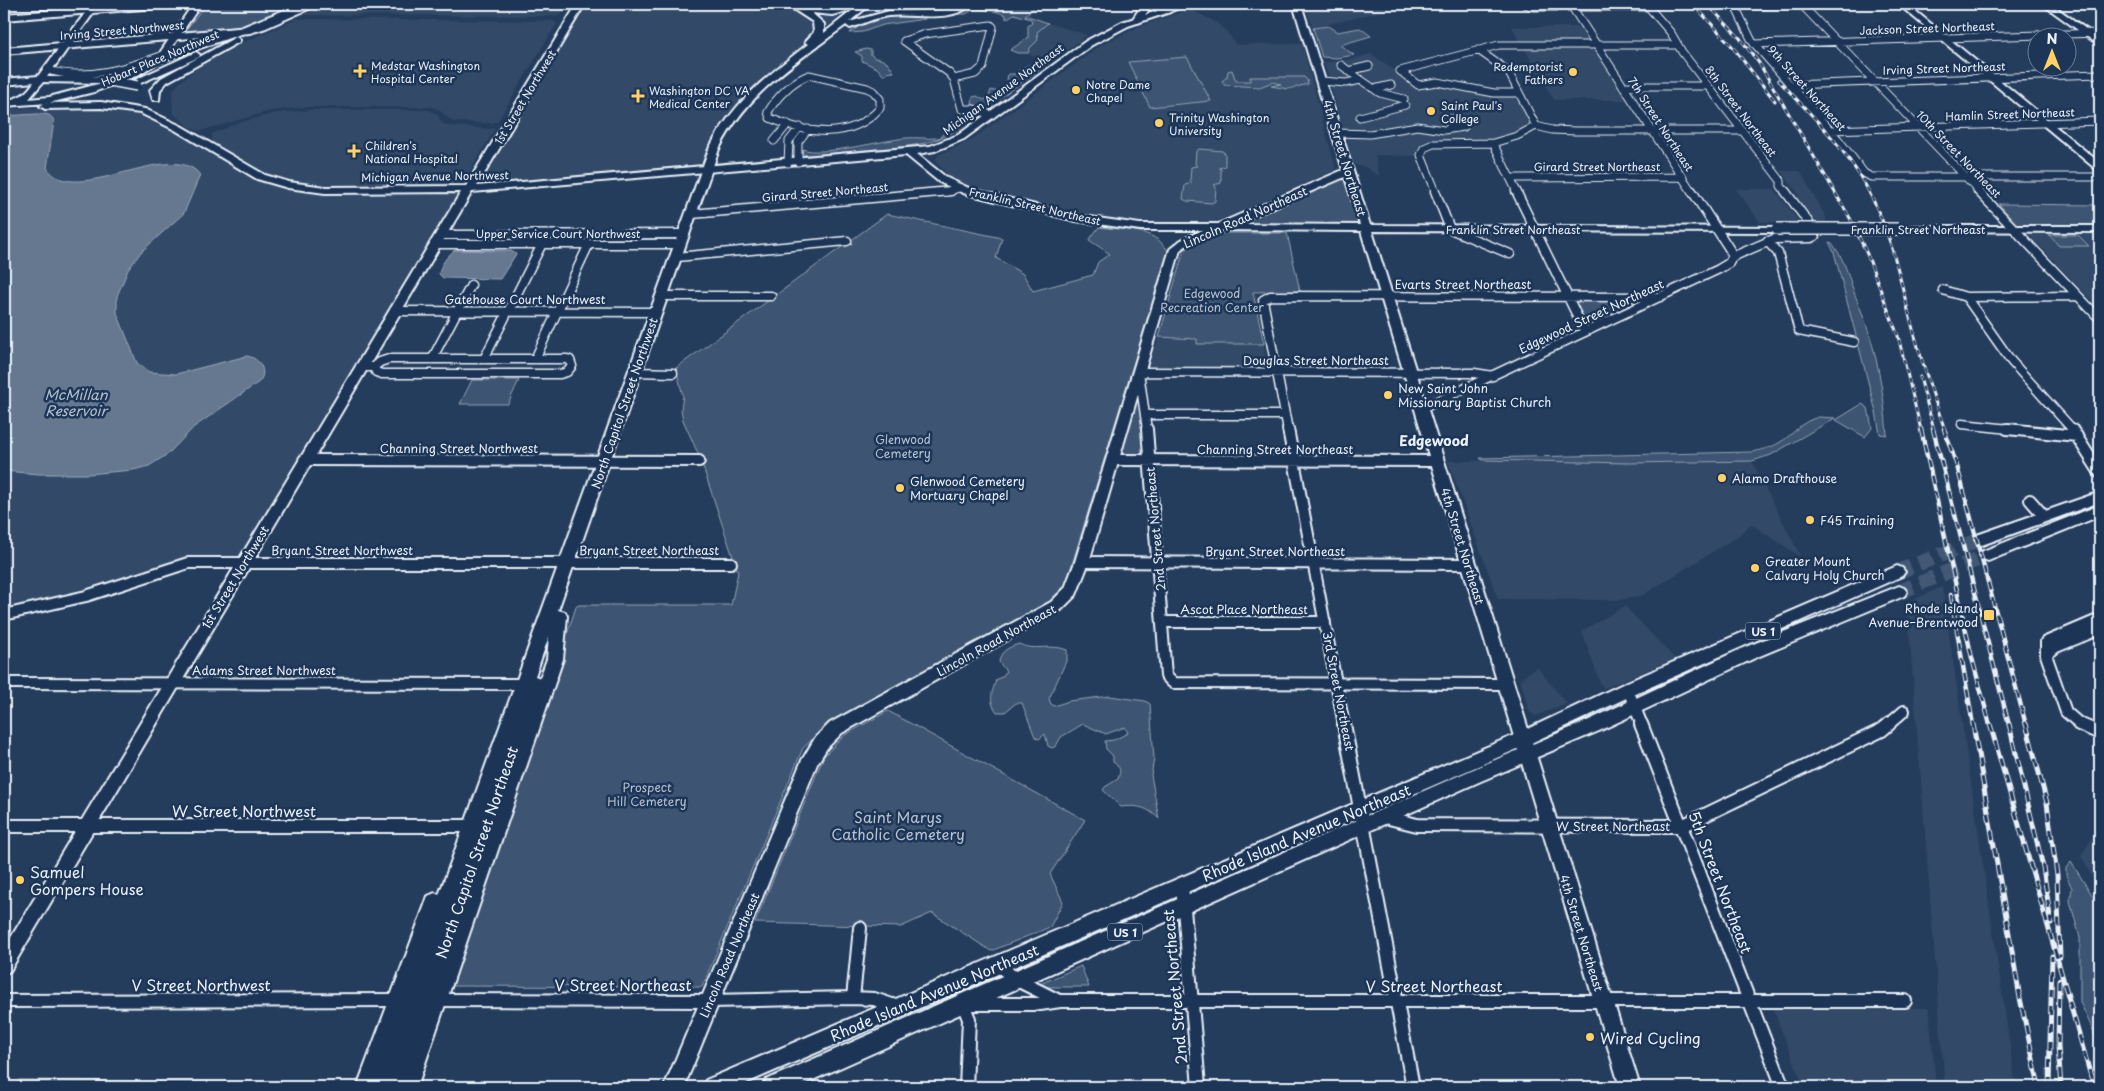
<svg xmlns="http://www.w3.org/2000/svg" width="2104" height="1091" font-family="'Playpen Sans',sans-serif">
<style>
.built{fill:#334a68}
.green{fill:#3e5472;stroke:#93a2b5}
.water{fill:#657890;stroke:#99a8ba}
.lines{fill:none;stroke-linecap:round;stroke-linejoin:round}
.primary-tunnel{stroke:#425874;stroke-width:15;stroke-dasharray:15 8;stroke-linecap:butt}
.street-far3-casing{stroke:#e8f1f8;stroke-width:9}
.street-far2-casing{stroke:#e8f1f8;stroke-width:11}
.street-far1-casing{stroke:#e8f1f8;stroke-width:14}
.street-casing{stroke:#e8f1f8;stroke-width:16}
.secondary-casing{stroke:#e8f1f8;stroke-width:4}
.primary-casing{stroke:#e8f1f8;stroke-width:4}
.street-far3{stroke:#1d3557;stroke-width:7}
.street-far2{stroke:#1d3557;stroke-width:8}
.street-far1{stroke:#1d3557;stroke-width:10}
.street{stroke:#1d3557;stroke-width:12}
.secondary{fill:#1d3557;fill-rule:evenodd}
.primary{fill:#1d3557;fill-rule:evenodd}
.rail-far2-casing{stroke:#e8f1f8;stroke-width:3}
.rail-far1-casing{stroke:#e8f1f8;stroke-width:4.5}
.rail-casing{stroke:#e8f1f8;stroke-width:5}
.rail-far2{stroke:#1d3557;stroke-width:2;stroke-dasharray:5;stroke-linecap:butt}
.rail-far1{stroke:#1d3557;stroke-width:2.5;stroke-dasharray:8;stroke-linecap:butt}
.rail{stroke:#1d3557;stroke-width:3;stroke-dasharray:9;stroke-linecap:butt}
.secondary-bridge-far1-casing{stroke:#e8f1f8;stroke-width:12;stroke-linecap:butt}
.secondary-bridge-casing{stroke:#e8f1f8;stroke-width:14;stroke-linecap:butt}
.secondary-bridge-far1{stroke:#1d3557;stroke-width:9}
.secondary-bridge{stroke:#1d3557;stroke-width:11}
.poi-dot{fill:#ffd166;stroke:#1d3557;stroke-width:2}
.labels{text-anchor:middle;dominant-baseline:central;stroke-width:5;stroke-linejoin:round;paint-order:stroke}
.far-street-label{font-size:11px;fill:#e8f1f8;stroke:#1d3557}
.far-poi-label{font-size:11px;fill:#e8f1f8;stroke:#1d3557;text-anchor:start}
.shield{fill:#1d3557;stroke:#abb9c8;stroke-width:1}
.shield-label{font-size:11px;font-weight:bold;fill:#e8f1f8}
.street-label{font-size:12px;fill:#e8f1f8;stroke:#1d3557}
.park-label{font-size:12px;fill:#b5c2d0;stroke:#1d3557}
.poi-label{font-size:12px;fill:#e8f1f8;stroke:#1d3557;text-anchor:start}
.water-label{font-size:14px;font-style:italic;fill:#b4c1ce;stroke:#1d3557}
.neighbourhood-label{font-size:14px;font-weight:bold;fill:#e8f1f8;stroke:#1d3557}
.near-street-label{font-size:15px;fill:#e8f1f8;stroke:#1d3557}
.near-park-label{font-size:15px;fill:#b5c2d0;stroke:#1d3557}
.near-poi-label{font-size:15px;fill:#e8f1f8;stroke:#1d3557;text-anchor:start}
</style>
<rect width="100%" height="100%" fill="#253d5d"/>
<filter id="ink" filterUnits="userSpaceOnUse"><feTurbulence type="fractalNoise" baseFrequency=".02" numOctaves="2"/><feDisplacementMap in="SourceGraphic" scale="10" xChannelSelector="R" yChannelSelector="G"/><feConvolveMatrix kernelMatrix="1 2 1 2 8 2 1 2 1" color-interpolation-filters="sRGB"/></filter>
<g filter="url(#ink)">
<path class="built" d="M329,4H569L562,14L554,16L302,15Z
M586,4H856L760,81L731,112L715,134L701,163L570,177L483,184L480,182L573,23Z
M1305,4H1412L1313,28Z
M1190,9L1217,23L1227,32L1236,45L1302,44L1336,170L1220,220L1211,223H1165L1121,220L1098,216L971,188L950,177L937,163L936,158L939,155L970,141L1100,46L1138,27Z
M297,19L553,21L557,23L498,121L492,123L453,122L438,109L432,107H306L270,111L200,131L190,128L173,113L172,93L177,85L197,68L228,49Z
M1038,20L1087,35L1051,62L1021,52Z
M1512,27H1579L1626,100H1554Z
M1371,54L1396,71L1406,81L1418,87L1434,84L1513,95L1518,97L1532,125L1492,140L1425,144L1417,150L1416,156L1375,155L1379,176L1365,167L1354,165L1324,62H1340Z
M76,106L127,108L178,128L250,172L282,184L332,190L467,189L243,563H191L4,614V109Z
M313,110H428L437,114L442,123L448,126L495,129L464,181L455,185L329,187L305,184L276,178L241,161L212,141V134L238,123L276,113Z
M1781,171H1800L1826,217V223L1816,222L1796,196H1800Z
M1736,189H1774L1799,222H1760Z
M2028,234H2100V304H2095Z
M1159,337L1197,339L1198,344H1264L1266,367H1150L1149,363Z
M1751,460L1801,557L1751,524L1738,536L1643,595L1620,600L1498,599L1448,461Z
M1942,587L2016,1087H1945L1907,603Z
M1625,606L1675,659L1604,688L1600,683L1582,631Z
M1537,667L1567,704L1535,716L1529,711L1520,679Z
M2100,825V892L2081,856Z
M1771,1004L1929,1008L1936,1087H1804Z"/>
<path class="green" d="M206,4H300L245,27L188,32L185,31Z
M973,4H1040L1025,15L1048,23L1037,32L1038,40L1030,48L1028,53H1017L1010,50L1028,38V26L1032,23L1031,19L1014,14L1006,19V15C995,10 985,10 974,9L966,14H954Z
M899,15L924,16L925,19L883,25L863,32L849,33L867,21Z
M1328,26L1337,32L1360,28L1371,36L1340,45L1354,55L1337,58L1322,57L1313,28Z
M866,49L871,50V55L875,58C884,59 889,63 894,72L887,73L884,76L877,68L862,61V56L855,52Z
M1187,57L1211,101L1150,107L1128,62Z
M1040,60L1051,61L989,106L979,107L972,104L973,97L977,96L984,100L989,96L991,90L998,92L1012,82L1007,80L1008,74H1015C1019,68 1033,64 1040,60Z
M1232,70L1236,81H1250V77H1304L1307,80L1308,84L1288,89L1271,86L1281,84L1272,82L1260,87L1224,85L1222,81L1227,77L1228,71Z
M973,113L977,115C944,144 917,146 875,149C852,151 829,154 806,155L802,153L803,149C820,157 884,140 906,138C916,137 926,139 937,138L941,137C944,129 966,122 973,115Z
M1199,149L1222,151L1225,153V166L1219,168L1221,169V183L1214,185L1216,187L1215,201L1212,203L1187,201L1183,199L1185,185L1192,183L1190,181L1191,167L1197,166L1195,164L1196,151Z
M1343,177L1358,223L1356,225L1239,224Z
M1999,204L2100,205V225H2018Z
M887,214L1002,238L996,258L1023,274L1033,291L1093,275L1098,262L1110,254L1089,240L1099,227C1125,231 1153,227 1168,251L1066,584L1052,600L833,720L803,748L702,987L451,986L576,607L578,605H731L738,572L700,458L683,420L681,409L683,396L676,368Z
M1218,233H1287L1300,291L1253,292L1264,344H1197V339L1159,337L1184,250Z
M2049,235H2078L2089,246H2059Z
M1829,242L1832,243C1848,264 1849,282 1859,305C1876,346 1884,392 1887,435L1880,434L1876,412L1834,252Z
M1637,300L1638,302L1590,325L1584,322L1574,301Z
M472,380H519L508,404H460Z
M1139,399L1144,455L1122,456L1121,453L1136,400Z
M1862,404L1868,408L1872,428L1865,437L1836,420Z
M1819,417L1835,418L1771,455L1752,461L1629,463L1482,460L1480,458L1751,452C1761,450 1770,448 1779,443C1796,433 1799,422 1819,417Z
M1019,644C1035,652 1050,643 1067,650V659L1049,699L1051,704L1054,706L1069,701L1110,696L1145,701L1150,704L1154,759L1151,775L1159,819C1147,807 1138,805 1121,807L1103,790L1105,787L1118,779C1121,770 1121,768 1113,762V756L1106,749L1105,741L1114,740L1128,733L1125,727L1106,734L1083,724L1061,737L1056,746L1052,748L1048,746L1045,734L1039,739L1035,737L1022,703H1016L1005,712H997C988,701 992,692 996,680L1003,676L1006,671L999,662C1000,651 1009,647 1019,644Z
M888,711L1085,820L1050,874L1063,902L1050,927L991,951L932,913L901,927L755,923L824,756L845,735Z
M2071,862L2096,901L2100,916V1052L2092,1028L2080,1002V938L2070,901L2072,888L2066,875V868Z
M1081,966L1089,987H1048L1040,984Z
M19,1080L293,1083L291,1087H15Z"/>
<path class="water" d="M36,114C44,114 51,113 54,121L47,168C74,209 172,137 200,175L184,213L141,252L128,270L117,296V313L137,363L149,372L176,374L247,356C260,358 268,372 259,382L194,427L168,454L149,466L133,470L88,474H39L4,471V116Z
M455,250L511,251L516,254L500,279L443,278L439,274C441,264 446,257 455,250Z"/>
<g class="lines">
<path class="primary-tunnel" d="M1897,572L1982,539
M1899,592L1988,555"/>
<defs>
<path id="street-far3" d="M1525,4L1533,7H1649
M1570,4L1692,192
M1646,4L1671,33L1682,52L1781,181V186L1786,192
M1734,4L1752,41L1838,139L1864,173L1871,177H2100
M1801,4L1980,192
M1736,6L1807,4
M991,25L993,27L983,67L975,74L954,79L949,73L904,41L925,34Z
M1754,44L2100,33
M1478,50L1508,71L1536,126L1552,130L1576,131H1742
M1341,65L1361,80
M47,70C88,81 126,68 164,55
M1348,71L1369,66
M809,75L867,88L873,91L880,99V108C851,141 807,134 770,118L768,112C777,97 792,81 809,75Z
M954,79L962,109H974L991,115
M1322,81L1346,83L1361,80L1380,93L1404,99
M1789,85L2100,74
M1623,86H1708
M1374,89L1391,85
M1519,93H1494L1437,82L1418,85L1400,71L1499,45H1678
M1360,117L1405,105
M1831,130L2100,121
M1337,133L1370,134L1417,126L1444,130L1464,127L1466,123L1458,119H1450L1449,123L1455,127
M774,141L788,124
M798,162V142L808,129
M788,163L789,141L800,127
M1511,178L1683,177
M946,192L959,188
M1436,192L1421,155L1424,148L1433,144L1493,143
M1517,192L1493,143L1517,136L1536,126"/>
<path id="street-far2" d="M1435,191L1450,229L1510,254
M1516,191L1585,332
M1692,191L1730,250L1732,257
M1978,191L2100,319
M692,214L951,191
M440,235L685,234
M1767,241L1778,253L1799,331L1854,342
M434,244H681
M677,257L847,241
M1943,290L1966,297L2078,296
M663,296H771
M1966,297L2011,361L2073,430
M394,311L656,312
M389,359H567L570,360L572,366L567,372L560,374H382L376,372L374,367L380,362Z
M432,359L471,285
M484,359L542,244
M535,359L589,244
M360,367H374
M635,372L673,373
M1421,409L1719,269L1729,263L1732,257L1774,239L1811,238L1815,236L1809,223L1785,191
M1146,415H1285
M1962,424L2019,430
M1147,430L1139,372L1474,373L1493,376
M1288,430L1263,300L1270,296L1660,297"/>
<path id="street-far1" d="M1147,429L1166,676L1173,683L1506,684
M1288,429L1344,725
M2007,429L2077,436
M2072,429L2100,473
M304,460L699,461
M1112,460L1437,461
M2030,500L2044,516
M1082,562L1469,564
M4,615L86,596L188,563H731
M1163,622H1325
M2046,655L2056,647L2100,629
M4,683L524,684
M1628,690L1642,725
M1888,725L1904,711
M2081,725L2066,712L2046,655V642L2100,619"/>
<path id="street" d="M1344,724L1413,1087
M1641,724L1783,1087
M2079,724L2100,733
M1385,817L1417,825L1682,826L1882,730L1889,724
M4,826H476
M1182,885L1199,1087
M998,965L1017,980L1059,1001
M853,998L860,928
M436,1000L710,1001L853,998L874,999L898,1007
M4,1001L399,1000
M966,1087L969,1019L963,1004H1040L1060,1001H1905"/>
<path id="secondary" d="M92,4H100L47,77H105L109,80L130,72L157,57L193,4H201L168,53L235,30L299,4H309L241,34L159,62L136,76L94,92L49,103L4,106V100C19,99 26,94 34,82L4,85V79L38,76ZM43,82L102,83L49,97L29,99Z
M577,4H585L477,186L930,146L958,135L1086,41L1122,22L1167,8L1171,10L1170,12L1128,26L1092,45L964,139L935,151L917,154L947,178L971,189L1076,215L1140,224H1218L1343,170L1293,4H1301L1370,225L1781,227L1782,229L1781,231L1777,232L1372,231L1640,1087H1620L1361,231L1221,230L1189,244L1180,250L1089,562L1076,595L1061,610L842,733L827,748L817,764L684,1087H664L802,760L815,738L830,723L1051,602L1065,588L1075,562L1170,249L1181,240L1203,230H1140L1076,221L963,193L939,182L906,155L472,192L10,971L4,974V949L461,192L325,193L288,188L257,179L175,130L140,113L101,108L45,109L40,106L45,103L101,102L145,109L181,126L265,175L289,182L325,187L466,186ZM1345,177L1360,225L1235,224Z
M1898,4H1907L2100,163V171L2097,170Z
M2042,4H2051L2100,39V46Z
M236,37L240,40L239,42L167,82L160,90L159,100H153L150,90L161,78Z
M196,52L200,55L199,57L134,86L131,87L126,84Z
M1898,226H2100V232L1894,231L1893,229L1894,227Z"/>
<path id="primary" d="M137,4H172L168,7L4,20V14Z
M309,4H320L266,28L250,33L4,54V48L249,27Z
M789,4H798L801,6L805,4L825,10L840,9L853,4H871L849,22L889,11L941,10L962,4H972C952,24 914,13 888,16C874,18 863,24 850,28L846,25C797,62 747,92 719,149L558,610L565,612L567,616L563,659L417,1087H357L426,902L428,896L435,893L439,895L709,149C733,102 767,76 808,44L805,42L814,32L813,22L793,9ZM853,10L824,33V24L812,13L832,15ZM549,636L547,659L540,678L535,676Z
M1136,4C1146,4 1155,6 1165,7C1172,7 1180,3 1189,4L1167,13L1146,8L1148,11L1140,22L1137,23L1132,20L1138,11Z
M2100,492V502L1982,545L1977,543L1975,539L1977,535Z
M2100,505V516L1993,559L1988,561L1983,559L1980,555L1983,551Z
M1897,566L1902,568L1905,572L1902,576L1637,693L1529,744L737,1087H703L706,1080L1517,734L1625,683Z
M1899,586L1904,588L1907,592L1904,596L1755,658L1599,731L1481,781L797,1087H763L766,1080L1469,771L1587,721L1743,648Z"/>
</defs>
<use href="#street-far3" class="street-far3-casing"/>
<use href="#street-far2" class="street-far2-casing"/>
<use href="#street-far1" class="street-far1-casing"/>
<use href="#street" class="street-casing"/>
<use href="#secondary" class="secondary-casing"/>
<use href="#primary" class="primary-casing"/>
<use href="#street-far3" class="street-far3"/>
<use href="#street-far2" class="street-far2"/>
<use href="#street-far1" class="street-far1"/>
<use href="#street" class="street"/>
<use href="#secondary" class="secondary"/>
<use href="#primary" class="primary"/>
<defs>
<path id="rail-far2" d="M1693,4L1731,45L1775,101
M1707,4L1739,37L1759,63L1850,218L1867,254L1898,336L1921,430
M1778,80C1814,117 1852,154 1874,202C1892,238 1900,279 1910,318C1920,356 1932,393 1945,430
M1920,377L1934,430"/>
<path id="rail-far1" d="M1921,429L1972,658L1990,725
M1933,429L2009,725
M1944,429L1957,466L2026,725
M1951,595L1973,725"/>
<path id="rail" d="M1973,724L2020,998L2039,1087
M1990,724L2094,1087
M2009,724L2043,867L2051,923
M2026,724L2047,803L2057,875L2060,957
M2059,980L2058,1046L2061,1087
M2049,1087L2052,956"/>
</defs>
<use href="#rail-far2" class="rail-far2-casing"/>
<use href="#rail-far1" class="rail-far1-casing"/>
<use href="#rail" class="rail-casing"/>
<use href="#rail-far2" class="rail-far2"/>
<use href="#rail-far1" class="rail-far1"/>
<use href="#rail" class="rail"/>
<defs>
<path id="secondary-bridge-far1" d="M105,80L137,86"/>
<path id="secondary-bridge" d="M1777,229H1898"/>
</defs>
<use href="#secondary-bridge-far1" class="secondary-bridge-far1-casing"/>
<use href="#secondary-bridge" class="secondary-bridge-casing"/>
<use href="#secondary-bridge-far1" class="secondary-bridge-far1"/>
<use href="#secondary-bridge" class="secondary-bridge"/>
</g>
</g>
<g class="poi-dot">
<path d="M357.5 63.5h5v5h5v5h-5v5h-5v-5h-5v-5h5z"/>
<circle cx="1573" cy="72" r="5"/>
<circle cx="1076" cy="90" r="5"/>
<path d="M635.5 88.5h5v5h5v5h-5v5h-5v-5h-5v-5h5z"/>
<circle cx="1431" cy="111" r="5"/>
<circle cx="1159" cy="123" r="5"/>
<path d="M351.5 143.5h5v5h5v5h-5v5h-5v-5h-5v-5h5z"/>
<circle cx="1388" cy="395" r="5"/>
<circle cx="1722" cy="478" r="5"/>
<circle cx="900" cy="488" r="5"/>
<circle cx="1810" cy="520" r="5"/>
<circle cx="1755" cy="568" r="5"/>
<rect x="1983" y="609" width="12" height="12" rx="2.5"/>
<circle cx="20" cy="880" r="5"/>
<circle cx="1590" cy="1037" r="5"/>
</g>
<g class="labels">
<g class="far-street-label">
<text transform="translate(1927 28) rotate(-2)">Jackson Street Northeast</text>
<text transform="translate(122 30) rotate(-5)">Irving Street Northwest</text>
<text transform="translate(160 58) rotate(-23)">Hobart Place Northwest</text>
<text transform="translate(1944 68) rotate(-2)">Irving Street Northeast</text>
<text transform="translate(1807 88) rotate(48)">9th Street Northeast</text>
<text transform="translate(1003 89) rotate(-36)">Michigan Avenue Northeast</text>
<text transform="translate(525 97) rotate(-59)">1st Street Northwest</text>
<text transform="translate(1741 111) rotate(53)">8th Street Northeast</text>
<text transform="translate(2010 114) rotate(-2)">Hamlin Street Northeast</text>
<text transform="translate(1661 124) rotate(57)">7th Street Northeast</text>
<text transform="translate(1959 154) rotate(46)">10th Street Northeast</text>
<text x="1597" y="166">Girard Street Northeast</text>
<text transform="translate(435 176) rotate(-1)">Michigan Avenue Northwest</text>
<text transform="translate(825 192) rotate(-5)">Girard Street Northeast</text>
<text transform="translate(1035 206) rotate(13)">Franklin Street Northeast</text>
<text x="1513" y="229">Franklin Street Northeast</text>
<text x="1918" y="229">Franklin Street Northeast</text>
<text x="558" y="233">Upper Service Court Northwest</text>
</g>
<g class="far-poi-label">
<text x="371" y="65">Medstar Washington<tspan x="371" dy="13">Hospital Center</tspan></text>
<text x="1563" y="66" text-anchor="end">Redemptorist<tspan x="1563" dy="13">Fathers</tspan></text>
<text x="1086" y="84">Notre Dame<tspan x="1086" dy="13">Chapel</tspan></text>
<text x="649" y="90">Washington DC VA<tspan x="649" dy="13">Medical Center</tspan></text>
<text x="1441" y="105">Saint Paul's<tspan x="1441" dy="13">College</tspan></text>
<text x="1169" y="117">Trinity Washington<tspan x="1169" dy="13">University</tspan></text>
<text x="365" y="145">Children's<tspan x="365" dy="13">National Hospital</tspan></text>
</g>
<g class="shield">
<rect x="1745.5" y="622.5" width="35" height="17" rx="4"/>
<rect x="1107.5" y="923.5" width="35" height="17" rx="4"/>
</g>
<g class="shield-label">
<text x="1763" y="631">US 1</text>
<text x="1125" y="932">US 1</text>
</g>
<g class="street-label">
<text transform="translate(1345 158) rotate(73)">4th Street Northeast</text>
<text transform="translate(1245 217) rotate(-24)">Lincoln Road Northeast</text>
<text x="1463" y="284">Evarts Street Northeast</text>
<text x="525" y="299">Gatehouse Court Northwest</text>
<text transform="translate(1591 316) rotate(-25)">Edgewood Street Northeast</text>
<text x="1316" y="360">Douglas Street Northeast</text>
<text transform="translate(624 403) rotate(-71)">North Capitol Street Northwest</text>
<text x="459" y="448">Channing Street Northwest</text>
<text x="1275" y="449">Channing Street Northeast</text>
<text transform="translate(1155 529) rotate(-95)">2nd Street Northeast</text>
<text transform="translate(1463 546) rotate(73)">4th Street Northeast</text>
<text x="342" y="550">Bryant Street Northwest</text>
<text x="649" y="550">Bryant Street Northeast</text>
<text x="1275" y="551">Bryant Street Northeast</text>
<text transform="translate(235 577) rotate(-59)">1st Street Northwest</text>
<text x="1244" y="609">Ascot Place Northeast</text>
<text transform="translate(996 640) rotate(-29)">Lincoln Road Northeast</text>
<text x="264" y="670">Adams Street Northwest</text>
<text transform="translate(1339 691) rotate(79)">3rd Street Northeast</text>
<text x="1613" y="826">W Street Northeast</text>
<text transform="translate(1582 933) rotate(73)">4th Street Northeast</text>
<text transform="translate(729 955) rotate(-67)">Lincoln Road Northeast</text>
</g>
<g class="park-label">
<text x="1212" y="293">Edgewood<tspan x="1212" dy="14">Recreation Center</tspan></text>
<text x="903" y="439">Glenwood<tspan x="903" dy="14">Cemetery</tspan></text>
<text x="647" y="787">Prospect<tspan x="647" dy="14">Hill Cemetery</tspan></text>
</g>
<g class="poi-label">
<text x="1398" y="388">New Saint John<tspan x="1398" dy="14">Missionary Baptist Church</tspan></text>
<text x="1732" y="478">Alamo Drafthouse</text>
<text x="910" y="481">Glenwood Cemetery<tspan x="910" dy="14">Mortuary Chapel</tspan></text>
<text x="1820" y="520">F45 Training</text>
<text x="1765" y="561">Greater Mount<tspan x="1765" dy="14">Calvary Holy Church</tspan></text>
<text x="1978" y="608" text-anchor="end">Rhode Island<tspan x="1978" dy="14">Avenue–Brentwood</tspan></text>
</g>
<g class="water-label">
<text x="76" y="394">McMillan<tspan x="76" dy="16">Reservoir</tspan></text>
</g>
<g class="neighbourhood-label">
<text x="1434" y="440">Edgewood</text>
</g>
<g class="near-street-label">
<text x="244" y="810">W Street Northwest</text>
<text transform="translate(1306 832) rotate(-23)">Rhode Island Avenue Northeast</text>
<text transform="translate(476 852) rotate(-71)">North Capitol Street Northeast</text>
<text transform="translate(1721 882) rotate(69)">5th Street Northeast</text>
<text x="201" y="984">V Street Northwest</text>
<text x="623" y="984">V Street Northeast</text>
<text x="1434" y="985">V Street Northeast</text>
<text transform="translate(1174 987) rotate(-95)">2nd Street Northeast</text>
<text transform="translate(934 992) rotate(-23)">Rhode Island Avenue Northeast</text>
</g>
<g class="near-park-label">
<text x="898" y="816">Saint Marys<tspan x="898" dy="17">Catholic Cemetery</tspan></text>
</g>
<g class="near-poi-label">
<text x="30" y="871">Samuel<tspan x="30" dy="17">Gompers House</tspan></text>
<text x="1600" y="1037">Wired Cycling</text>
</g>
</g>
<rect width="2104" height="1091" fill="none" stroke="#1d3557" stroke-width="20"/>
<rect x="10" y="10" width="2084" height="1071" fill="none" stroke="#e8f1f8" stroke-width="2" filter="url(#ink)"/>
<g transform="translate(2052 52)"><circle r="24" fill="#1d3557" stroke="#6e8097"/>
<path d="M0-4L9 19L0 12L-9 19Z" fill="#ffd166"/>
<text y="-8" font-size="14" font-weight="bold" text-anchor="middle" fill="#e8f1f8">N</text>
</g>
</svg>
